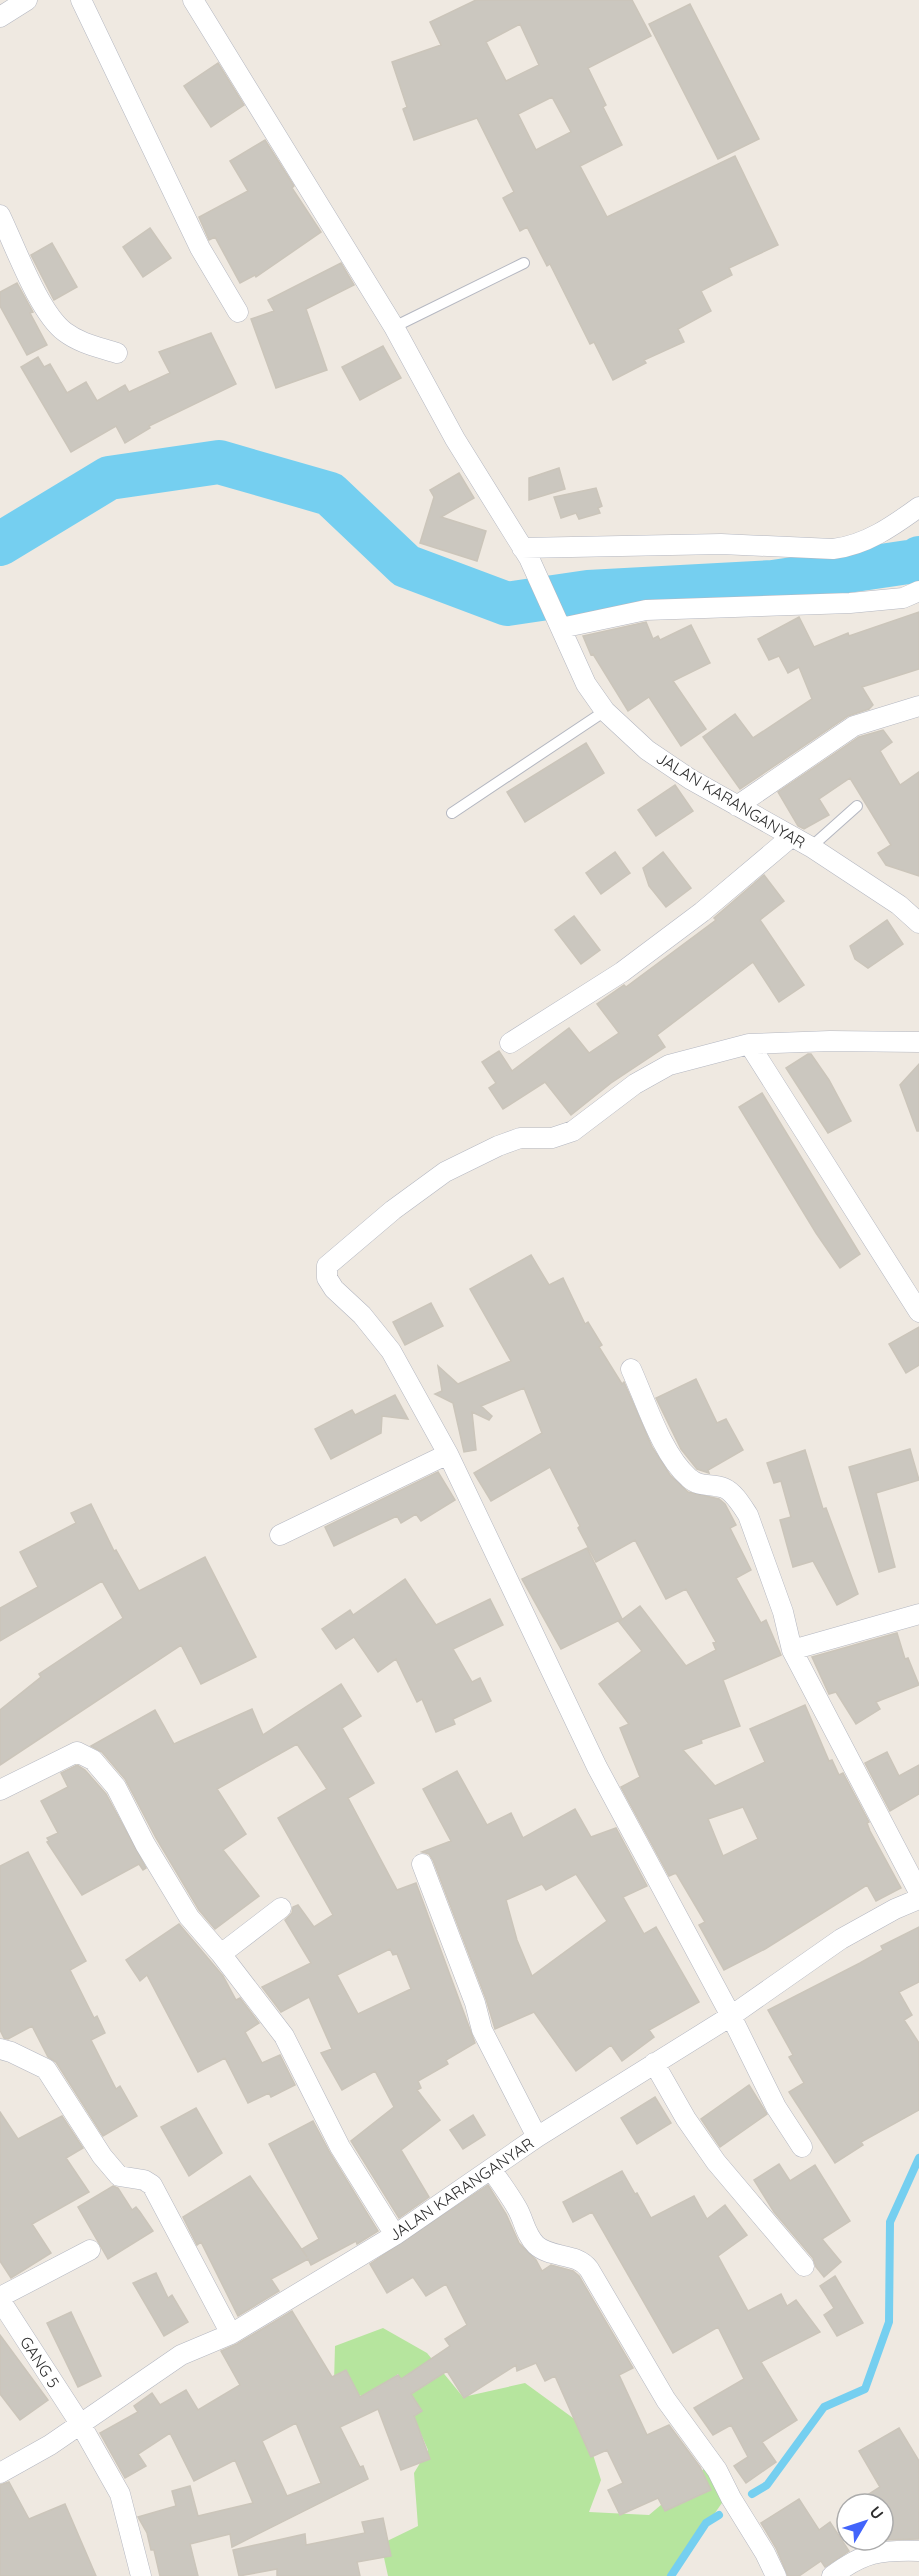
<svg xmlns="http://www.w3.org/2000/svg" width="919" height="2576" font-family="Quicksand,sans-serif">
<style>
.green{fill:#b6e59e}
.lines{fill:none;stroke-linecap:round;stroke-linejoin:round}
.stream{stroke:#75cff0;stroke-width:8}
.river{stroke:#75cff0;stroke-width:44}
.building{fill:#cbc7bf;stroke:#cbc5ba;stroke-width:1.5;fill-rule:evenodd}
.lane-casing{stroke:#b4b7c1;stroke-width:12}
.street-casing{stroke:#b4b7c1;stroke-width:21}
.lane{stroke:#fff;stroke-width:10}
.street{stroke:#fff;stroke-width:20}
.labels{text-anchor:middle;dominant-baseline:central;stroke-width:4.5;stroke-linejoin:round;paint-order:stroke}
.street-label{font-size:16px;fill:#2e2e2e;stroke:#fff}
</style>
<rect width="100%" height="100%" fill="#efe9e1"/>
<path class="green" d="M383,2328L427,2353L463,2397L525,2383L584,2426L601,2480L589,2512L649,2515L705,2468L724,2500L671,2576H388L381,2544L418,2526L414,2473L428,2450L406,2400L398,2374L367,2399L334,2382L335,2346Z"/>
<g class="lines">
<path class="stream" d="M752,2494L767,2485L824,2407L865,2389L889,2322L890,2222L919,2158
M671,2576L706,2523L719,2515"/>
<path class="river" d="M0,544L109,478L219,462L330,494L406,566L507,604L588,592L773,582L915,561L919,558"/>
</g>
<path class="building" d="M476,0H632L651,36L588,68L606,105L603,107L622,145L580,166L607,217L735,156L778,245L729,268L732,275L701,291L711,311L678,329L684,342L644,360L646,363L613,380L594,342L590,344L550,264L547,266L527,227L520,231L503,198L514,192L477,118L414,140L403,109L407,107L392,62L441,45L430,22ZM520,24L539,65L506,81L486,42ZM552,97L571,132L536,150L518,114Z
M690,4L759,139L718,159L649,24Z
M218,63L244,105L211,127L184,86Z
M265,140L294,186L292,188L321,232L256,277L255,275L240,283L215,237L209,240L199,217L248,191L230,161Z
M150,228L171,258L143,277L123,247Z
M52,243L77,287L54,300L31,255Z
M341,263L354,285L306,309L327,370L276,388L251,319L274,311L268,300Z
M17,283L33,312L30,313L47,345L27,355L0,306V292Z
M211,333L236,384L149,426L150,428L125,443L116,426L71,452L21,367L38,357L44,367L50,364L67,393L86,382L97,401L125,385L129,392L170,373L159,352Z
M383,346L401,378L360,400L342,367Z
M559,468L565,489L529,500V478Z
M459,473L474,498L441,517L486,531L477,561L420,543L434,497L430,490Z
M596,488L602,506L598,508L600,513L579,519L576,513L561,518L554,497Z
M919,612V669L862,687L873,705L869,709L848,716L740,789L703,737L735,714L753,738L812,699L799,667L788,673L779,656L769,660L758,639L799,617L814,647L848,633L849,636Z
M646,622L653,639L658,636L660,640L691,625L710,663L673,681L706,729L681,746L649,697L628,711L593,654L591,655L583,636Z
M883,730L892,742L880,751L900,785L919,772V876L886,865L878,853L891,845L850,778L819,799L829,815L804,829L798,826L778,792L859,737Z
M586,743L604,773L525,822L507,792Z
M675,785L693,811L656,836L638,810Z
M615,852L630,873L601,894L586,873Z
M663,852L691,888L666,907L649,886L643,868Z
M764,875L784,901L760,920L804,985L779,1002L753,962L657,1035L665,1047L611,1083L571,1115L545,1082L503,1109L489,1088L496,1083L482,1062L499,1051L512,1071L569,1028L589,1053L619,1033L597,1004L624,985L626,987L716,920L714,918Z
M574,916L600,950L581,964L555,930Z
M887,920L903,944L868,968L855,959L850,946Z
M808,1054H811L829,1080L851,1121L828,1133L786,1068Z
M919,1064V1131H917L900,1085Z
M762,1093L860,1254L840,1268L816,1233L739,1107Z
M531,1255L549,1285L563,1278L585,1324L588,1322L602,1345L599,1347L622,1384L624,1382L652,1447L670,1475L688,1492L719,1499L725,1504L736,1525L730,1528L751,1570L736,1578L761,1623L766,1620L781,1655L723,1680L740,1726L701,1740L702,1743L683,1750L715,1786L765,1762L750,1729L805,1705L829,1761L832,1760L839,1775L843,1773L869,1822L867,1823L870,1831L901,1888L876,1901L867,1885L765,1949L724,1970L699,1925L705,1922L676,1873L669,1876L621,1787L640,1777L620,1728L629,1724L599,1684L642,1651L619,1622L640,1606L686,1666L716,1650L713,1643L716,1642L686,1589L666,1599L635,1540L596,1562L578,1528L580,1526L550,1467L491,1501L474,1473L542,1433L524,1388L481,1406L492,1416L489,1420L472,1412L476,1450L464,1452L453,1403L435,1394L442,1391L438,1366L458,1384L511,1361L470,1289ZM743,1807L758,1839L723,1856L708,1819Z
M431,1303L443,1326L405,1345L393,1322Z
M919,1327V1365L906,1373L889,1344Z
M696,1379L717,1423L726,1419L743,1450L708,1470L709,1473L697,1469L681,1449L656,1398Z
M395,1395L408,1419L382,1416L381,1433L331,1459L315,1429L352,1410L355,1415Z
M910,1449L919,1480L876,1493L895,1567L879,1572L849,1467Z
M805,1450L823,1509L826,1508L858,1594L837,1605L813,1561L793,1567L780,1520L791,1517L781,1481L774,1483L767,1463Z
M438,1472L455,1500L421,1521L416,1514L401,1523L397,1516L334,1546L325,1527Z
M91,1504L114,1551L116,1550L139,1591L205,1557L256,1657L201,1684L181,1645L0,1765V1710L41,1677L39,1674L123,1618L102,1581L0,1641V1608L38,1587L20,1552L76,1523L71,1513Z
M587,1548L622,1619L561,1649L522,1579Z
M405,1579L436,1625L490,1599L503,1625L453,1649L472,1682L480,1678L491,1701L453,1719L455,1724L436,1732L422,1699L417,1702L396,1659L378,1672L354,1637L336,1649L322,1629L350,1610L353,1615Z
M897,1633L905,1659L908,1658L919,1685L876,1702L880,1709L856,1724L836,1692L829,1694L812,1657Z
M341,1684L361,1716L342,1728L374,1783L348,1798L397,1890L416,1883L475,2043L446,2060L448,2064L418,2081L421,2088L417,2090L440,2120L401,2150L429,2197L399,2218L351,2141L394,2107L375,2071L342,2090L321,2053L332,2049L309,1997L281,2012L262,1987L311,1963L285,1920L292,1913L293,1907L298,1905L314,1927L333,1915L278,1818L327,1789L316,1772L297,1744L217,1789L246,1834L223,1850L259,1896L215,1929L199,1910L156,1838L125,1779L102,1752L91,1746L155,1710L174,1744L252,1709L263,1735ZM390,1949L393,1955L397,1954L411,1989L358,2014L337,1975Z
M887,1752L899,1776L919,1765V1794L890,1811L865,1763Z
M77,1765L85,1770L106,1794L146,1868L143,1870L139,1864L82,1895L47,1842L49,1841L47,1838L58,1833L41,1801L68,1787L61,1773Z
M457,1771L487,1825L511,1813L523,1838L575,1809L591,1837L616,1828L647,1886L623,1897L644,1934L656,1927L699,2002L649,2030L654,2037L622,2061L611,2045L576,2071L534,2012L495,2029L486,1999L433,1860L429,1854L422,1852L451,1841L423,1789ZM576,1874L607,1921L532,1976L517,1940L506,1900L542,1884L546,1890Z
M28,1852L86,1961L70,1970L94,2018L97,2016L105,2033L91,2040L116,2089L120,2086L137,2116L103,2136L56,2062L48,2057L32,2026L8,2039L4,2038L0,2030V1866Z
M179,1924L223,1976L236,2000L240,1998L259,2023L245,2032L262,2063L280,2055L295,2085L271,2097L269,2093L248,2103L225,2058L198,2072L147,1975L140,1981L126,1960Z
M919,1927V1982L899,1992L912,2015L904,2020L919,2043V2110L861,2142L863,2145L835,2163L789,2092L804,2083L789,2057L793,2055L768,2010L860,1963L883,1950L881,1946Z
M749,2085L767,2114L720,2147L701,2119Z
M655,2097L671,2123L637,2144L621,2118Z
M196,2108L222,2153L189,2176L161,2127Z
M0,2112L18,2139L62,2116L83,2148L66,2158L89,2192L32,2224L51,2253L11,2278L0,2261Z
M473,2115L485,2135L463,2149L450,2130Z
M313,2121L330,2153L378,2231L357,2244L356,2241L311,2265L308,2259L271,2279L279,2291L238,2316L201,2242L197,2245L183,2217L250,2176L307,2257L302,2249L319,2239L269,2144Z
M779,2164L790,2181L815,2165L850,2221L822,2239L841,2262L824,2277L816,2267L813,2258L774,2212L754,2180Z
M622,2171L635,2194L637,2193L651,2218L694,2196L707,2219L725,2205L747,2235L718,2256L748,2311L781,2294L787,2306L796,2300L820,2332L761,2362L797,2420L762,2442L776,2462L746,2483L734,2466L748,2457L731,2425L713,2435L694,2408L744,2379L718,2327L673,2353L592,2212L573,2222L563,2202Z
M488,2185L506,2214L519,2243L536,2260L542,2271L551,2265L573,2271L579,2276L633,2368L619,2375L647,2435L669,2425L700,2467L711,2490L665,2511L658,2498L620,2515L608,2490L623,2483L607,2450L591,2457L555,2376L545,2381L536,2363L517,2371L516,2365L464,2398L447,2371L411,2394L422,2411L414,2416L430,2459L401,2470L378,2409L340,2427L360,2467L363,2466L368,2479L232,2547L230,2534L190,2544L198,2576H160L154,2550H151L147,2533L138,2517L176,2506L172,2491L190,2486L198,2516L253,2503L235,2460L194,2481L170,2433L138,2454L146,2466L125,2478L100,2433L138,2412L134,2406L152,2393L160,2405L186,2390L198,2410L240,2385L221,2351L237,2344L292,2311L332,2377L346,2370L360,2397L398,2375L401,2379L450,2346L445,2339L467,2325L446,2284L426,2296L413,2277L387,2293L370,2264ZM296,2423L321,2483L287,2496L262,2441Z
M113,2186L118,2188L132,2210L136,2207L140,2212L153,2231L108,2259L78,2207Z
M156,2273L168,2298L172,2295L188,2322L164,2336L133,2283Z
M835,2276L863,2323L837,2336L824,2315L834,2308L820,2286Z
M71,2312L101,2376L78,2387L47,2323Z
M0,2335L48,2400L20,2420L0,2394Z
M899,2428L919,2461V2539L883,2540V2504H875L869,2494L880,2487L859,2451Z
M9,2482L29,2519L65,2504L96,2576H0V2485Z
M799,2499L819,2530L830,2522L849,2551L825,2567L821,2561L799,2576H788L776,2548L761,2523Z
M383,2518L391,2556L357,2562L360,2576H277V2569L239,2576L233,2550L305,2534L306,2545L365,2533L362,2522Z"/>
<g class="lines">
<defs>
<path id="lane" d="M394,327L524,263
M452,813L605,711
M811,847L857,806"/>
<path id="street" d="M81,0L200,248L238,312
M193,0L394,327L455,439L529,558L586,684L605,711L647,750L690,779L811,847L899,905L919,923
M0,17L27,0
M0,215C15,246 39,313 65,332C81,344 99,347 117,353
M522,548L721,544L833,549C866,545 893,526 919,507
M561,628L646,610L850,603L903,598L919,591
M737,806L854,726L919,706
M510,1043L622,972L702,912L791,837
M749,1044L919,1312
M631,1369C646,1402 662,1455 689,1478C700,1488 711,1483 724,1488C734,1492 742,1506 748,1515L783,1612L792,1650L919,1892
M280,1535L448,1454
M792,1650L919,1614
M0,1790L77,1752L93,1760L116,1787L145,1844L189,1917L221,1954L284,2036L340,2147L395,2235
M422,1864L475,2003L482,2030L537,2137
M221,1954L281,1908
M0,2049L11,2052L46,2069L102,2156L119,2176L144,2180L152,2185L231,2334
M654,2063L686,2119L716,2162L804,2266
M802,2147L776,2107L731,2016L597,1767L448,1454L391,1351L362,1315L334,1289L327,1278V1266L393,1210L445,1172L498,1146L520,1138H552L573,1131L635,1084L669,1065L749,1044L830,1041L919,1042
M491,2169C500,2182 509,2194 517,2208C524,2220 525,2234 536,2245C551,2259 577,2252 589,2269L666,2400L717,2470L731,2498L765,2553L776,2576
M0,2297L90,2250
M0,2300L81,2425L120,2494L141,2576
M0,2473L50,2445L181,2355L231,2334L395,2235L537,2137L731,2016L841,1939L895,1909L919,1899
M832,2576C864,2552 879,2550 919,2551"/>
</defs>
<use href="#lane" class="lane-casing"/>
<use href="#street" class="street-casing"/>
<use href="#lane" class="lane"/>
<use href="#street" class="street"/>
</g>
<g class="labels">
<g class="street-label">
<text transform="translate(731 800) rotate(31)">JALAN KARANGANYAR</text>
<text transform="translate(461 2189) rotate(-34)">JALAN KARANGANYAR</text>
<text transform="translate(40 2362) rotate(57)">GANG 5</text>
</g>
</g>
<g transform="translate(865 2522) rotate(51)"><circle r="28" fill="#ffffff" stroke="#ababab" stroke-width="1.5"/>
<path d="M0-4.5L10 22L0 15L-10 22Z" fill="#4264fb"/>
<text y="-9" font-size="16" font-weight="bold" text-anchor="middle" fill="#2e2e2e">U</text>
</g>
</svg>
